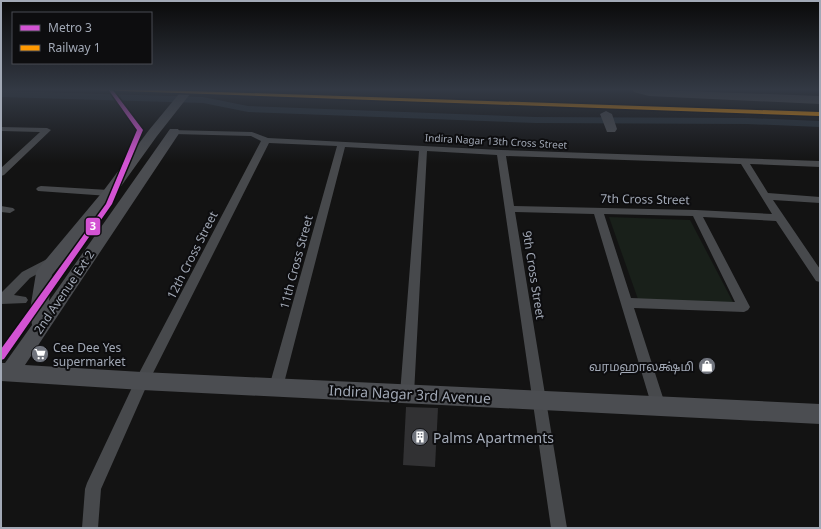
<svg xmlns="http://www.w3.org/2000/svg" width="821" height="529" font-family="'Noto Sans','Noto Sans Tamil',sans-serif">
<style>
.green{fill:#19201a}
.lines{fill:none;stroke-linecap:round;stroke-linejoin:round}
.canal{fill:#252e36;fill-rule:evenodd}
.building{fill:#313133}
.street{fill:#47494c;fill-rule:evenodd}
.secondary{fill:#4b4d51;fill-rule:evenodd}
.primary{fill:#4a4b4e;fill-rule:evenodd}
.rail-1-casing{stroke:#0d0d0f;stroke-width:3}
.rail-1{fill:#f90;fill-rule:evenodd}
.metro-1-casing{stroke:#0d0d0f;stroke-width:3}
.metro-1{fill:#d353d3;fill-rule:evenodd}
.labels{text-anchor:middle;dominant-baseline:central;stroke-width:4;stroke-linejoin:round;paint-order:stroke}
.far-street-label{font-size:10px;fill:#a2a9b6;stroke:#0d0d0f}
.street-label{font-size:12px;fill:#a2a9b6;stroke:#0d0d0f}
.poi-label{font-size:12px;fill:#a2a9b6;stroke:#0d0d0f;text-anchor:start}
.near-street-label{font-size:14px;fill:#a2a9b6;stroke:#0d0d0f}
.near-poi-label{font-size:14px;fill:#a2a9b6;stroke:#0d0d0f;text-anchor:start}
.line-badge{stroke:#0d0d0f;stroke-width:1.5}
.badge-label{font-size:11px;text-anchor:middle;font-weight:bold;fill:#fff}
</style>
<rect width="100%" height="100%" fill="#131313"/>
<path class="green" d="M609,217L690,220L735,306L639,302Z"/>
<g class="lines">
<path class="canal" d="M1,91L203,97L248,106L536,117L747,118L820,121V127L747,124L536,123L248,112L203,103L1,97Z"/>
</g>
<path class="building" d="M406,407L438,408L435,467L403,465Z"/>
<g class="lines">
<path class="street" d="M1,127L47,128L51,130L4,175L1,176V168L40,132L1,131Z
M171,130L252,132L268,138L501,150L820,161V167L750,164L768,193L820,197V203L773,200L820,269V282L816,281L776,221L703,217L750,307L748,310L744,312L634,308L666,407L664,412L659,414L654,412L652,407L594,214L515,212L567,528H551L497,155L427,151L414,394L412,399L407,400L402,399L400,394L419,151L345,147L283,387L281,391L276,393L271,391L269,387L337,146L269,143L147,385L101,489L98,528H82L85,489L87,483L137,377L261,141L251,136L174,134H171ZM506,156L741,164L772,214L696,210L514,206ZM604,214L693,216L735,302L631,298Z
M41,186L109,190L114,193L109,196L38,191L36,189L38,187Z
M1,206L13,208L15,210L10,213L1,212Z
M51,257L55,258L56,261L55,264L30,278L14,295L26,297L28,300L26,303L1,304V293L22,272Z"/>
<path class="secondary" d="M183,89H194L157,136L114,196L52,275L49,301L170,129H178L180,132L25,365L142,372L820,404V424L142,390L1,381V363H5L32,325L30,310L36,273L38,269L104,190L149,130Z
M606,111L612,114L617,129L615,132H607L600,114Z"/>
<path class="primary" d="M181,89H193V91L187,95L183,94Z
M632,89L820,96V104L649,96L634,92Z"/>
<defs>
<path id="rail-1" d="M93,89H132L820,112V116L95,90Z"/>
</defs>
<use href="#rail-1" class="rail-1-casing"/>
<use href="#rail-1" class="rail-1"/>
<defs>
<path id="metro-1" d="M108,89H112L143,130L112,204L4,359L1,360V349L106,204L137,130Z"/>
</defs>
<use href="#metro-1" class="metro-1-casing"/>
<use href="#metro-1" class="metro-1"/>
</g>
<linearGradient id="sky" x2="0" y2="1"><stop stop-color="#0a0a0a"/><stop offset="0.55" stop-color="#333944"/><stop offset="1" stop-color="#333944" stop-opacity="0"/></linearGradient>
<rect width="821" height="163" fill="url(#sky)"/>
<defs>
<symbol id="supermarket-disc" viewBox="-11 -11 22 22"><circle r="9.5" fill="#70747d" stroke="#0d0d0f"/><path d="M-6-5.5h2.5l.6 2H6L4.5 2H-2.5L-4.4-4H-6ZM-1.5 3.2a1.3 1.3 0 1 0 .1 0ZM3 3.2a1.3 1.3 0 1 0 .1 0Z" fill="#fff"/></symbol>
<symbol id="shop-disc" viewBox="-11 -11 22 22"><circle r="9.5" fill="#70747d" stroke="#0d0d0f"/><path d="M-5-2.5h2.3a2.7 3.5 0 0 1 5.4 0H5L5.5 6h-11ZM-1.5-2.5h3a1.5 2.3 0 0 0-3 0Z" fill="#fff"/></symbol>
<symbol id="building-disc" viewBox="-11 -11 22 22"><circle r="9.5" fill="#70747d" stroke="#0d0d0f"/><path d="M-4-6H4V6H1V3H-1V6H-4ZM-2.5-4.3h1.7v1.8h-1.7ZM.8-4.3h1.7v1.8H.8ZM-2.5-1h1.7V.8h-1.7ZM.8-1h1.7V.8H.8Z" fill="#fff"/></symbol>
</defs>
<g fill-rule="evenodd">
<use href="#supermarket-disc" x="30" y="344" width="20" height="20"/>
<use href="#shop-disc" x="697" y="356" width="20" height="20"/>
<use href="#building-disc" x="410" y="427" width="20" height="20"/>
</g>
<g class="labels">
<g class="far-street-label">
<text transform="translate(496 141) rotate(3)">Indira Nagar 13th Cross Street</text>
</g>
<g class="street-label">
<text transform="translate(645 199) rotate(1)">7th Cross Street</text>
<text transform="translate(192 255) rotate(-63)">12th Cross Street</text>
<text transform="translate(296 262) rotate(-75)">11th Cross Street</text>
<text transform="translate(534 275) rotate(81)">9th Cross Street</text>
<text transform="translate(64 292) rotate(-56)">2nd Avenue Ext 2</text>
</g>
<g class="poi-label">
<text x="53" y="347">Cee Dee Yes<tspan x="53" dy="14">supermarket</tspan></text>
<text x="694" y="366" text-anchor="end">வரமஹாலக்ஷ்மி</text>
</g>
<g class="near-street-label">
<text transform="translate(410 394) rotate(3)">Indira Nagar 3rd Avenue</text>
</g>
<g class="near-poi-label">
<text x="433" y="437">Palms Apartments</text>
</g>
</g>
<rect class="line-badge" x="85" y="217" width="16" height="19" rx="4" fill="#d353d3"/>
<g class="badge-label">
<text x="93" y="230">3</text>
</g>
<rect width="821" height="529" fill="none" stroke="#a2a9b6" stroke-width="4"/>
<rect x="12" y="12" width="140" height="52" fill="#0d0d0f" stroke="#494b52"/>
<rect x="20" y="25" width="20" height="6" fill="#d353d3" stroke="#494b52"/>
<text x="48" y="32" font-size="12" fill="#a2a9b6">Metro 3</text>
<rect x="20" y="45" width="20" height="6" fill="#ff9900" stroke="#494b52"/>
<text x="48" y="52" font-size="12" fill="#a2a9b6">Railway 1</text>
</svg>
